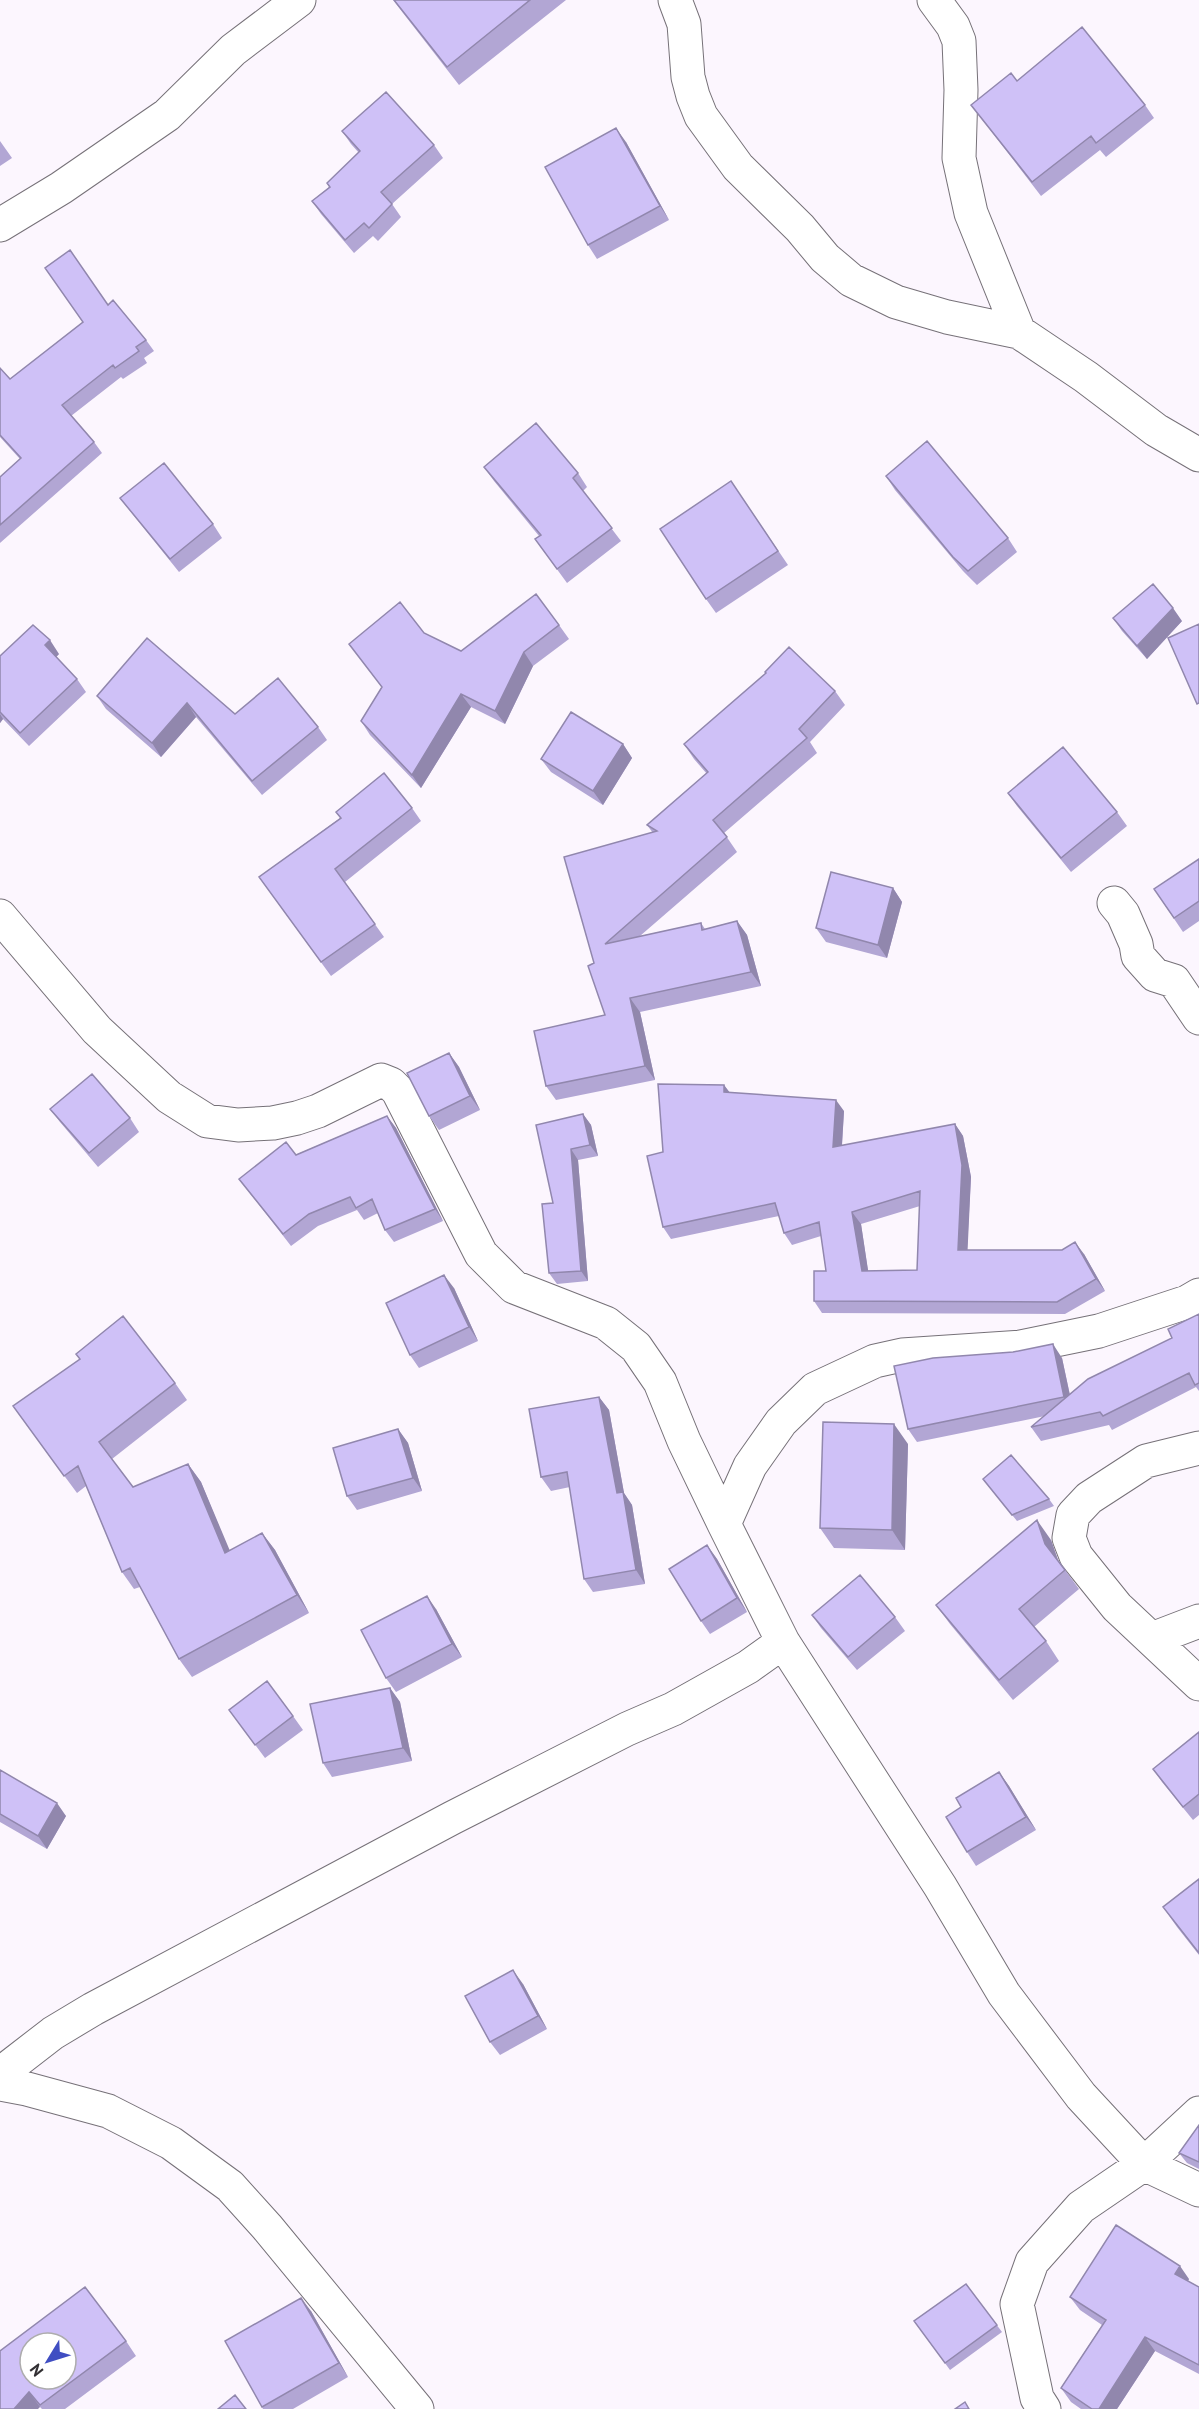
<svg xmlns="http://www.w3.org/2000/svg" width="1199" height="2409" font-family="'PT Sans',sans-serif">
<style>
.lines{fill:none;stroke-linecap:round;stroke-linejoin:round}
.street-casing{stroke:#767178;stroke-width:35}
.street{stroke:#fff;stroke-width:33}
.wall{fill:#b2a6d4;fill-rule:evenodd}
.shaded-wall{fill:#9187ad}
.building{fill:#cfc1f7;stroke:#9187ad;stroke-width:1.5;fill-rule:evenodd}
</style>
<rect width="100%" height="100%" fill="#fcf6fe"/>
<g class="lines">
<defs>
<path id="street" d="M675,0L684,24L688,77L693,96L701,116L738,167L800,228L825,258L851,280L896,302L947,317L1019,332L1086,377L1156,430L1199,455
M934,0L953,26L959,41L961,90L959,158L971,213L1019,332
M0,225L61,188L167,115L233,50L299,0
M1114,903L1123,914L1136,944L1138,956L1155,975L1174,981L1199,1018
M0,916L97,1030L169,1097L207,1121L238,1125L273,1123L297,1118L318,1111L381,1080L391,1084L398,1091L481,1254L514,1287L606,1323L636,1347L660,1382L684,1441L724,1524L783,1642L940,1886L1004,1994L1081,2096L1144,2164L1199,2190
M1199,1448L1146,1461L1089,1498L1073,1515L1069,1538L1076,1556L1117,1607L1199,1684
M724,1524L750,1466L781,1422L815,1389L875,1361L902,1355L1021,1347L1099,1331L1187,1302L1199,1295
M1152,1639L1199,1621
M0,2074L53,2033L93,2009L452,1818L627,1729L673,1709L748,1667L783,1642
M0,2084L27,2089L108,2111L171,2143L230,2186L267,2227L417,2409
M1044,2409L1037,2398L1017,2304L1032,2262L1081,2207L1144,2164L1199,2113"/>
</defs>
<use href="#street" class="street-casing"/>
<use href="#street" class="street"/>
</g>
<path class="wall" d="M393,0H566L459,85L403,13Z
M1017,81L1145,105L1154,118L1106,157L1100,150L1041,196L971,105Z
M342,131L434,145L443,158L392,204L401,217L378,241L373,236L354,253L321,214L312,201L329,187L327,183L359,153L351,144Z
M0,141L12,158L0,166Z
M626,142L669,220L597,259L588,245Z
M108,305L146,340L154,351L144,358L147,363L123,379L121,377L71,416L94,442L102,453L0,543V477L20,459L0,437V368L10,379Z
M484,467L578,473L587,487L583,491L621,541L567,583L535,539L539,536L494,481Z
M886,476L1008,538L1017,552L977,585L963,571L895,490Z
M731,481L788,565L716,613L706,599Z
M120,498L213,524L222,538L179,572L130,511Z
M1113,618L1182,621L1147,659L1122,631Z
M559,625L569,639L533,666L505,724L471,707L421,788L370,735L361,721L382,687L349,644L424,633L461,651Z
M147,638L235,714L318,727L327,740L262,795L196,717L161,757L106,709L97,696Z
M59,654L56,657L77,679L86,692L29,746L3,719L0,723V656Z
M835,691L845,705L810,742L817,753L724,833L737,852L640,936L701,923L705,929L737,921L747,935L761,986L640,1012L655,1080L556,1100L546,1086L605,1015L594,963L653,833L647,825L707,774L694,759L684,744Z
M623,744L632,758L603,805L551,772L541,759Z
M1008,793L1117,812L1127,826L1071,872L1017,806Z
M412,808L421,821L345,882L384,937L331,976L259,877L340,818L336,812Z
M1199,859V921L1183,932L1154,889Z
M893,888L902,902L887,958L826,942L816,928Z
M449,1053L459,1067L480,1110L439,1130L429,1116Z
M724,1085L730,1093L844,1111L842,1146L955,1124L963,1136L971,1177L967,1250L1084,1254L1105,1291L1065,1314L822,1313L814,1301L826,1271L821,1236L792,1245L784,1233L779,1216L671,1239L663,1227ZM920,1206L917,1270L868,1271L861,1224Z
M50,1109L130,1118L139,1132L98,1167L60,1122Z
M583,1114L591,1125L598,1156L578,1160L588,1281L557,1284L549,1273L553,1203L536,1125Z
M387,1116L396,1128L443,1221L394,1242L385,1230L378,1213L364,1220L357,1210L318,1226L291,1246L239,1179Z
M454,1288L478,1341L419,1368L410,1355Z
M1199,1314V1391L1196,1387L1112,1430L1109,1425L1041,1441L1031,1427L1045,1416L917,1442L908,1429L1062,1358L1070,1395L1172,1338Z
M175,1383L187,1400L112,1459L133,1487L188,1464L201,1482L229,1551L262,1533L275,1550L309,1613L192,1677L179,1659L140,1587L134,1589L122,1572L86,1486L77,1493L26,1424Z
M599,1397L609,1410L624,1493L632,1505L645,1584L593,1592L584,1579L570,1487L551,1491L541,1477Z
M398,1429L408,1443L422,1491L357,1510L347,1496Z
M908,1444L905,1550L834,1548L820,1528Z
M983,1479L1049,1499L1054,1506L1017,1521Z
M1051,1540L1058,1560L1079,1589L1034,1627L1046,1641L1059,1661L1013,1700L950,1624L936,1605Z
M707,1545L717,1559L747,1612L710,1634L701,1621Z
M436,1609L462,1657L396,1692L386,1678Z
M812,1615L895,1617L905,1631L857,1670L821,1628Z
M390,1688L400,1702L412,1761L332,1777L323,1763Z
M229,1710L293,1716L303,1730L265,1758Z
M1199,1732V1815L1193,1820L1162,1782L1153,1769Z
M0,1770L66,1816L47,1849L0,1822Z
M999,1772L1009,1786L1036,1830L976,1866L967,1852L961,1807Z
M1199,1879V1955L1177,1927L1163,1907Z
M523,1984L547,2029L500,2055L490,2042Z
M1199,2125V2169L1187,2163L1179,2153Z
M1189,2279L1188,2281L1199,2287V2374L1155,2351L1117,2409H1081L1071,2402L1061,2388L1102,2325L1080,2310L1070,2297Z
M966,2284L1002,2332L950,2370L914,2321Z
M311,2311L348,2377L293,2409H263L262,2407Z
M126,2341L136,2356L65,2409H42L40,2407L0,2409Z"/>
<path class="shaded-wall" d="M616,128L626,142L669,220L660,206Z
M1173,608L1182,621L1147,659L1137,646Z
M50,640L59,654L54,659L45,645Z
M524,652L533,666L505,724L495,711Z
M461,694L471,707L421,788L412,775Z
M187,703L196,717L161,757L152,743Z
M0,714L3,719L0,723Z
M623,744L632,758L603,805L593,791Z
M893,888L902,902L887,958L878,945Z
M737,921L747,935L761,986L751,972Z
M630,998L640,1012L655,1080L645,1066Z
M449,1053L459,1067L480,1110L470,1096Z
M724,1085L733,1097L724,1092Z
M836,1100L844,1111L841,1159L833,1147Z
M583,1114L591,1125L598,1156L590,1145Z
M387,1116L396,1128L443,1221L435,1209Z
M955,1124L963,1136L971,1177L967,1262L958,1250Z
M571,1149L578,1160L588,1281L581,1271Z
M852,1212L861,1224L870,1283L862,1271Z
M1075,1242L1084,1254L1105,1291L1096,1279Z
M444,1275L454,1288L478,1341L469,1327Z
M1053,1344L1062,1358L1073,1410L1064,1397Z
M599,1397L609,1410L624,1493L632,1505L645,1584L636,1570L617,1493Z
M894,1424L908,1444L905,1550L892,1530Z
M398,1429L408,1443L422,1491L413,1478Z
M188,1464L201,1482L238,1570L225,1553Z
M1037,1520L1051,1540L1059,1563L1045,1544Z
M262,1533L275,1550L309,1613L297,1595Z
M707,1545L717,1559L747,1612L737,1598Z
M427,1596L436,1609L462,1657L452,1644Z
M390,1688L400,1702L412,1761L403,1748Z
M999,1772L1009,1786L1036,1830L1026,1817Z
M57,1803L66,1816L47,1849L38,1836Z
M513,1970L523,1984L547,2029L538,2016Z
M1180,2266L1189,2279L1184,2288L1175,2274Z
M301,2298L311,2311L348,2377L339,2363Z
M1145,2337L1155,2351L1117,2409H1099Z
M29,2392L40,2407L38,2409H14Z"/>
<path class="building" d="M394,0H530L447,67Z
M1082,27L1145,105L1096,143L1091,136L1032,182L971,105L1011,73L1017,81Z
M386,92L434,145L381,192L392,204L369,228L364,223L345,240L312,201L330,187L327,183L360,151L342,131Z
M616,128L660,206L588,245L545,167Z
M70,250L108,305L113,300L146,340L136,347L139,351L115,368L113,365L62,405L94,442L0,525V477L21,458L0,435V368L10,379L83,322L45,268Z
M536,423L578,473L573,478L612,528L557,569L535,539L541,535L484,467Z
M927,441L1008,538L968,571L953,557L886,476Z
M164,463L213,524L170,559L120,498Z
M731,481L778,551L706,599L660,529Z
M1153,584L1173,608L1137,646L1113,618Z
M536,594L559,625L524,652L495,711L461,694L412,775L361,721L382,687L349,644L400,602L424,633L461,651Z
M1199,624V703L1197,704L1168,638Z
M33,625L50,640L45,645L77,679L20,733L0,712V656Z
M147,638L235,714L278,678L318,727L252,781L187,703L152,743L97,696Z
M789,647L835,691L799,729L807,738L713,820L727,837L605,944L701,923L702,930L737,921L751,972L630,998L645,1066L546,1086L534,1031L605,1015L588,966L594,963L564,857L657,831L647,825L708,772L684,744L766,673L765,672Z
M571,712L623,744L593,791L541,759Z
M1063,747L1117,812L1061,858L1008,793Z
M384,773L412,808L335,869L375,924L321,962L259,877L341,818L336,812Z
M1199,859V901L1174,918L1154,889Z
M831,872L893,888L878,945L816,928Z
M449,1053L470,1096L429,1116L407,1073Z
M92,1074L130,1118L89,1153L50,1109Z
M658,1084L724,1085V1092L836,1100L833,1147L955,1124L962,1165L958,1250H1062L1075,1242L1096,1279L1057,1302L814,1301V1271H826L819,1222L784,1233L775,1203L663,1227L647,1156L663,1152ZM920,1191L917,1270L862,1271L852,1212Z
M583,1114L590,1145L571,1149L581,1271L549,1273L542,1204L553,1203L536,1125Z
M387,1116L435,1209L385,1230L372,1199L356,1208L350,1197L309,1214L283,1234L239,1179L286,1142L296,1155Z
M444,1275L469,1327L410,1355L386,1303Z
M1199,1314V1383L1195,1385L1189,1373L1103,1416L1100,1412L1031,1427L1088,1379L1172,1338L1168,1329Z
M123,1316L175,1383L99,1442L133,1487L188,1464L225,1553L262,1533L297,1595L179,1659L130,1568L122,1572L78,1466L64,1476L13,1406L80,1359L76,1354Z
M1053,1344L1064,1397L908,1429L894,1366L933,1358L1013,1352Z
M599,1397L617,1493L623,1492L636,1570L584,1579L567,1472L541,1477L529,1409Z
M823,1422L894,1424L892,1530L820,1528Z
M398,1429L413,1478L347,1496L333,1448Z
M1011,1455L1049,1499L1012,1515L983,1479Z
M1037,1520L1045,1544L1065,1570L1019,1609L1046,1641L999,1680L936,1605Z
M707,1545L737,1598L701,1621L669,1569Z
M860,1575L895,1617L848,1657L812,1615Z
M427,1596L452,1644L386,1678L361,1630Z
M267,1681L293,1716L255,1745L229,1710Z
M390,1688L403,1748L323,1763L310,1704Z
M1199,1732V1794L1183,1807L1153,1769Z
M0,1770L57,1803L38,1836L0,1814Z
M999,1772L1026,1817L967,1852L946,1817L961,1807L956,1798Z
M1199,1879V1953L1163,1907Z
M513,1970L538,2016L490,2042L465,1996Z
M1199,2125V2162L1179,2153Z
M1116,2225L1180,2266L1175,2274L1199,2287V2365L1145,2337L1099,2409H1092L1061,2388L1106,2320L1070,2297Z
M966,2284L997,2325L945,2363L914,2321Z
M85,2287L126,2341L40,2405L29,2392L14,2409H0V2351ZM30,2343H66V2379H30Z
M301,2298L339,2363L262,2407L225,2341Z
M235,2395L246,2409H218Z
M965,2402L969,2409H955Z"/>
<g transform="translate(48 2361) rotate(232)"><circle r="28" fill="#ffffff" stroke="#adacad" stroke-width="1.5"/>
<path d="M0-4.5L10 22L0 15L-10 22Z" fill="#404ec2"/>
<text y="-9" font-size="16" font-weight="bold" text-anchor="middle" fill="#322f33">N</text>
</g>
</svg>
